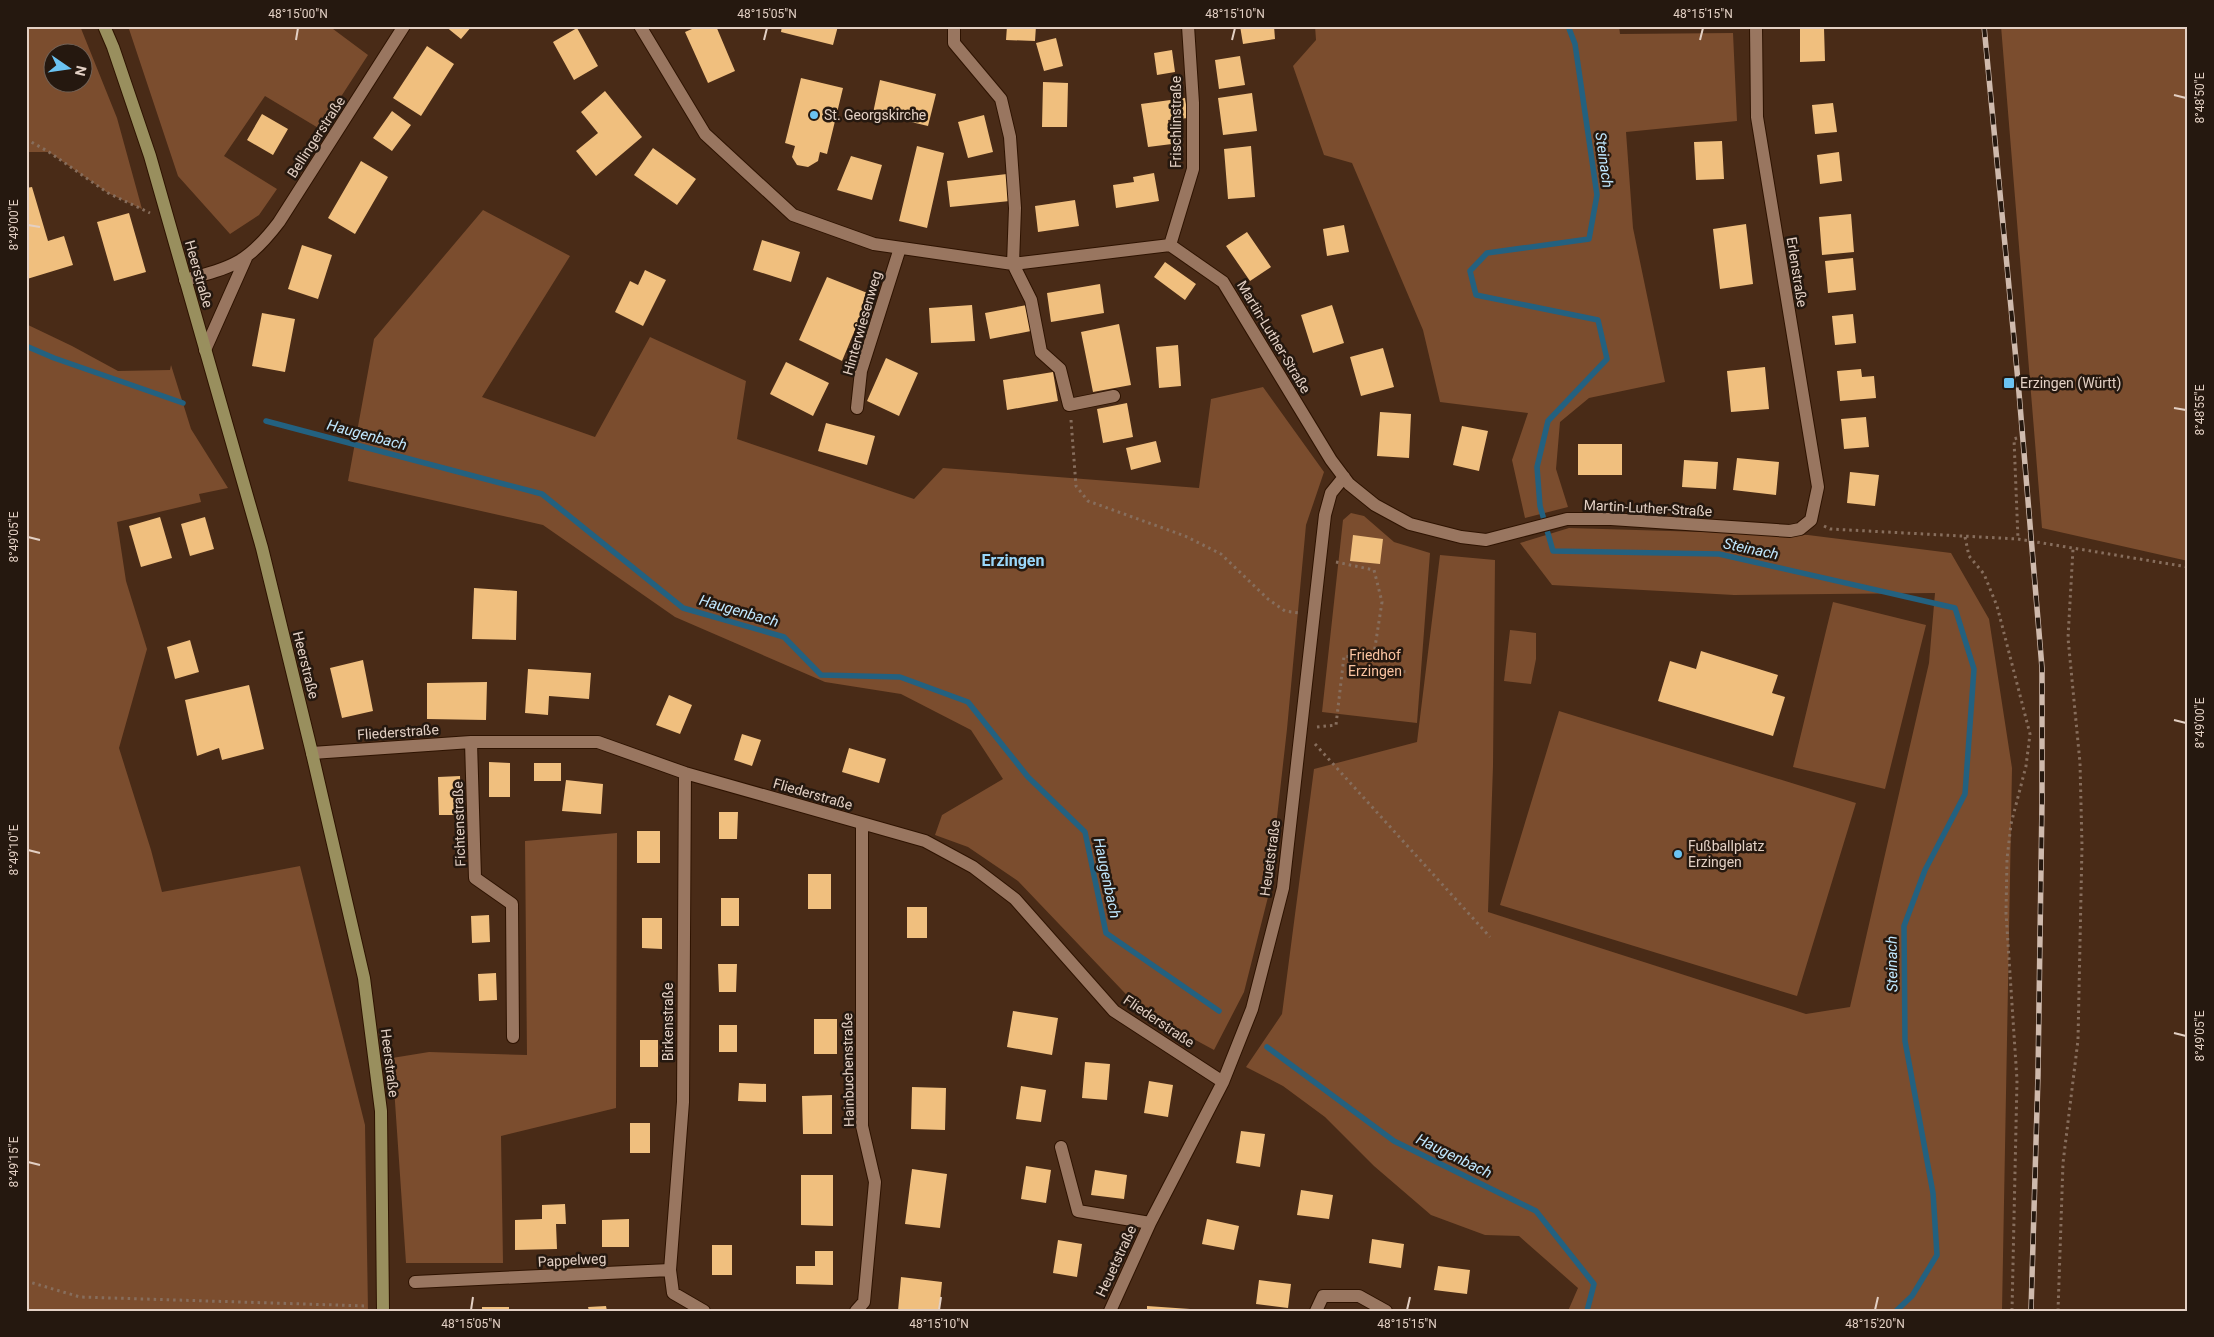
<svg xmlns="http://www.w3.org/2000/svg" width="2214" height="1337" font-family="Roboto,sans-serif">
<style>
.green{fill:#7b4d2e;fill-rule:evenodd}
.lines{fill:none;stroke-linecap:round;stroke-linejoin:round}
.stream{stroke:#236180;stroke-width:5.5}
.building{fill:#f0bf7e}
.street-casing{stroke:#2e1301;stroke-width:14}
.secondary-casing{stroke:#2e1301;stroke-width:14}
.primary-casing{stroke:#2e1301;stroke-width:14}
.path{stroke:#876e5d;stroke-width:3;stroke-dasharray:2.5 4;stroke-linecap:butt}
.street{stroke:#997660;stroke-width:12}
.secondary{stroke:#997660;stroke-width:12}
.primary{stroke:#998f5e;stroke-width:12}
.rail-casing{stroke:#cfbaad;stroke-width:5.5}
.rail{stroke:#25180f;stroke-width:4;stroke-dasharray:11;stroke-linecap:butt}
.ticks{fill:none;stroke:#e3d0c4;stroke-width:2}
.poi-dot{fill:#6bc3f2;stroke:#25180f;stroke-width:2}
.labels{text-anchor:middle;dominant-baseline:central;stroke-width:5;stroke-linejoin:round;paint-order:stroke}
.poi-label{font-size:14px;fill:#e3d0c4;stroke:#25180f;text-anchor:start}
.street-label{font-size:14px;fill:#e3d0c4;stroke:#25180f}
.park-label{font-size:14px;fill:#fcc5a2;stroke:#25180f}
.water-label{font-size:15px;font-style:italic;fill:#c0e8ff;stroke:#25180f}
.quarter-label{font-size:16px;font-weight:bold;fill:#9ad8fb;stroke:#25180f}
.neatline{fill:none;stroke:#e3d0c4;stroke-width:2}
.ticks-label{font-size:12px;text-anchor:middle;fill:#e3d0c4}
</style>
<rect width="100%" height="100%" fill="#492b17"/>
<path class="green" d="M26,26H80L117,118L142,209L108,193L49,152H26ZM52,52H82V82H52Z
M128,26H329L368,55L320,129L265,96L224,156L277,189L259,215L230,234L178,176Z
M1315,26H1619L1620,34L1733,33L1737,121L1626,132L1633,228L1665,382L1589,398L1560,422L1556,469L1568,507L1525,518L1512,460L1528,413L1440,402L1423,330L1352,163L1324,155L1293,66L1316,40Z
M2001,26H2188V561L2042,528Z
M483,210L570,256L482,397L595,437L650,337L746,381L737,439L914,499L943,468L1199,488L1211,399L1263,387L1324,472L1306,525L1287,729L1268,897L1244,992L1214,1050L1142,1011L1018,881L968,847L935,835L942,815L1003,779L971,730L901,694L825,682L675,617L543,525L348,481L374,339Z
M26,324L72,346L118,371L170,370L171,365L191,429L228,488L199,494L201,502L117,522L126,581L147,649L119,748L151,850L162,892L300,866L365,1125L368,1311H26Z
M1351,513L1364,516L1394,542L1430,553L1417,723L1322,712L1343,520Z
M1569,528L1808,535L1951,553L1989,619L2012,768L2002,1311H1568L1578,1288L1519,1236L1485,1235L1431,1215L1374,1166L1325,1117L1283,1086L1246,1067L1282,1014L1314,769L1417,742L1440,555L1495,560L1493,766L1488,912L1806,1014L1850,1007L1929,663L1935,593L1734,595L1552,585L1520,543Z
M1833,602L1926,625L1885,789L1793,767Z
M1510,630L1536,633V659L1531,684L1504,681Z
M1559,711L1856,803L1797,996L1500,905Z
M617,833L616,1108L501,1136L503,1263H406L392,1058L429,1052L527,1055L525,841Z"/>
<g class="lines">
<path class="stream" d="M1568,26L1575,44L1597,195L1589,239L1487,253L1470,271L1476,295L1598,320L1607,359L1548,421L1537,467L1540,506L1553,551L1719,554L1955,608L1974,669L1965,794L1925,870L1904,926L1905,1041L1933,1193L1937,1255L1912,1296L1896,1311
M26,346L54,358L183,403
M266,421L542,494L683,608L784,637L821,675L900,677L968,702L1028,777L1085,832L1106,933L1219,1011
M1267,1047L1394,1141L1536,1211L1594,1284L1587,1311"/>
</g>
<path class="building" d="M445,26H472L461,39Z
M699,26H716L735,71L708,83L685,32Z
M782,26H838L833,45L781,32Z
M1007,26H1036L1035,41L1006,40Z
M1240,26H1274L1275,39L1243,44Z
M577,28L598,66L574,80L553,42Z
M1824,28L1825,61L1800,62V29Z
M1056,38L1063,66L1044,71L1036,43Z
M427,46L454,64L421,116L393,98Z
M1172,50L1175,72L1157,75L1154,53Z
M1240,56L1245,85L1219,89L1215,60Z
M801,78L843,88L827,154L820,152L818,161L808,167L797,165L792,157L795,146L785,143Z
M880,80L936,94L928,126L873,113Z
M1043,82L1068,83L1067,127H1042Z
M605,91L642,137L596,176L576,151L598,133L581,112Z
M1252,93L1257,131L1223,135L1218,98Z
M1185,98L1188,118L1168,120L1172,144L1148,147L1141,104Z
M1833,103L1837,132L1815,134L1812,105Z
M392,111L411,125L392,151L373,138Z
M262,114L288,129L273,155L247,140Z
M984,115L993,152L968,158L958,122Z
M1722,141L1724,179L1696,180L1694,142Z
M917,146L944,153L927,228L899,221Z
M1251,146L1255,197L1228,199L1224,149Z
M653,148L696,179L677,205L634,175Z
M1839,152L1842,181L1820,184L1817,155Z
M851,156L882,165L872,200L837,190Z
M361,161L388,177L355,234L328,218Z
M1154,173L1159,201L1116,208L1113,185L1134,182L1133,177Z
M1007,174L1010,201L950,207L947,181Z
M32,187L48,241L64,236L73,265L27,279L26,188Z
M1075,200L1079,226L1038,232L1035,206Z
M129,213L146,272L114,281L97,222Z
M1851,214L1854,252L1822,255L1819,217Z
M1746,224L1753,284L1720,289L1713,229Z
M1344,225L1349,252L1327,256L1323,229Z
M1247,232L1271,267L1250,281L1226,246Z
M762,240L800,252L791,282L753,270Z
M302,245L332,255L318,299L288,289Z
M1853,258L1856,290L1828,293L1825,261Z
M1165,262L1196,284L1185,300L1154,277Z
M645,270L666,280L643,326L615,312L630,281L638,285Z
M827,277L870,294L842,361L799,340Z
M1100,284L1104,313L1051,322L1047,293Z
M972,305L975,341L931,343L929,308Z
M1027,305L1031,331L990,339L985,313Z
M1332,305L1344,343L1313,353L1301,315Z
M262,313L295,319L285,372L252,366Z
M1853,314L1856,343L1835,345L1832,316Z
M1119,324L1131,385L1093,392L1081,332Z
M1178,345L1181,386L1159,388L1156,347Z
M1383,348L1394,387L1361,396L1350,357Z
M886,358L918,373L899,416L867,401Z
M786,362L829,383L813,416L770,394Z
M1765,367L1769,409L1731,412L1727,371Z
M1861,369L1862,377L1874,376L1876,398L1840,401L1837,371Z
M1053,372L1058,401L1007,410L1003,380Z
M1127,403L1133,437L1103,443L1097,409Z
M1380,412L1411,414L1409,458L1377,456Z
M1866,417L1869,447L1844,449L1841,419Z
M826,423L875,436L867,465L818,451Z
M1462,426L1488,431L1479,471L1453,465Z
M1156,441L1161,462L1131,470L1126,448Z
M1578,444H1622V475H1578Z
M1737,458L1779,462L1776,495L1733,490Z
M1684,460L1718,462L1716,489L1682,487Z
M1850,472L1879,475L1875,506L1847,503Z
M160,517L172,558L141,567L129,526Z
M205,517L214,549L190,556L181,524Z
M1353,535L1383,539L1380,564L1350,561Z
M474,588L517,591L516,640L472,639Z
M190,640L199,672L175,679L167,647Z
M1701,651L1778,675L1772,693L1785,697L1773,736L1658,701L1670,661L1696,669Z
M363,660L373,711L342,718L330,668Z
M528,669L591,673L589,699L549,696L548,715L525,713Z
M487,682L486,720L427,719V683Z
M249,685L264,749L222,760L219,748L197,756L185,700Z
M669,695L692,705L680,734L656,725Z
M742,734L761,740L752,766L734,760Z
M849,748L886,759L879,783L842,772Z
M489,762L510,763V797H489Z
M534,763H561V781H534Z
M460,776L461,815H439L438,777Z
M566,780L603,784L601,814L562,811Z
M719,812H738L737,839H719Z
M637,831H660V863H637Z
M808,874H831V909H808Z
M721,898H739V926H721Z
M907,907H927V938H907Z
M489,915L490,942L472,943L471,916Z
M642,918H662V949L642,948Z
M718,964H737L736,992H719Z
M496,973L497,1000L479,1001L478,974Z
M1013,1011L1058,1018L1052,1055L1007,1047Z
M814,1019H837V1054H814Z
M719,1025H737V1052H719Z
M640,1040H658V1067H640Z
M1085,1062L1110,1064L1107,1100L1082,1098Z
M1149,1081L1173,1085L1168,1117L1144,1113Z
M739,1083L766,1084V1102L738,1101Z
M1021,1086L1046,1090L1041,1122L1016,1119Z
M912,1087L946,1088L945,1130L911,1129Z
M832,1095V1134H803L802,1096Z
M630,1123H650V1153H630Z
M1241,1131L1265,1134L1260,1167L1236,1163Z
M1026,1166L1051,1170L1046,1203L1021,1199Z
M912,1169L947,1174L940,1228L905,1224Z
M1095,1170L1127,1175L1124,1199L1091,1195Z
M801,1175H833V1226L801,1225Z
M1301,1190L1333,1195L1329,1219L1297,1215Z
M565,1204L566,1224H556L557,1249L515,1250V1220L542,1219V1205Z
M629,1219V1247H602V1220Z
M1207,1219L1239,1226L1234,1250L1202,1244Z
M1372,1239L1404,1244L1401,1268L1369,1263Z
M1058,1240L1082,1244L1077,1277L1053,1273Z
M712,1245H732V1275H712Z
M815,1251H833V1285L796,1284V1266H815Z
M1438,1266L1470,1270L1467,1294L1434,1290Z
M901,1277L942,1282L939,1311H898Z
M1259,1280L1291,1284L1288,1308L1256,1304Z
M606,1306L607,1311H589L588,1307Z
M1147,1306L1190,1309V1311H1147Z
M482,1307H509V1311H482Z"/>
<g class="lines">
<defs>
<path id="street" d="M640,26L705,134L793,215L874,244L1013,264L1170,245L1223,282L1331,460L1349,484L1375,505L1410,524L1461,537L1486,540L1567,519H1611L1790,531L1800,529L1811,520L1818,487L1757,117L1756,26
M954,26V43L1001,99L1010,137L1015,208L1013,264L1031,300L1041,352L1060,369L1069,405L1114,396
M1170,245L1193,169V103L1188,26
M857,408L861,371L900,248
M471,742L475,878L512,904L513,1037
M312,753L471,742H598L685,773L925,841L973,867L1015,899L1114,1011L1223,1082
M1061,1147L1078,1211L1150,1223
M670,1270L683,1102L685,773
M415,1282L670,1270L673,1293L704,1311
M856,1311L864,1302L875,1182L862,1126V824
M1110,1311L1150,1223L1223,1082L1252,1009L1283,888L1325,515L1331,493L1344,477
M1316,1311L1323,1296H1359L1386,1311"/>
<path id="secondary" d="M185,280C233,267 248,263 279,222L404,26
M205,350L246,258"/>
<path id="primary" d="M104,26L113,47L150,156L262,548L312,753L364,978L381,1111L383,1311"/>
</defs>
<use href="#street" class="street-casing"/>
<use href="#secondary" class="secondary-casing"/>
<use href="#primary" class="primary-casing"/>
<path class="path" d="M26,139L49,152L108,193L150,213
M1071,420L1076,486L1088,501L1185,536L1221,554L1268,599L1285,611L1299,613
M2017,438L2014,439L2018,539
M1824,526L1830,529L2018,539L2188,567
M1965,537L1969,556L1984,574L1997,606L2030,734L2026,766L2011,824L2007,859L2006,913L2017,1080L2012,1311
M1336,562L1374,570L1382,602L1373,660
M1317,727L1336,725L1344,656L1373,660V668L1407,672
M1315,744L1490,937
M26,1281L80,1297L368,1306
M2058,1311L2063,1163L2078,1040L2082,846L2080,763L2068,638L2073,549"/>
<use href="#street" class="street"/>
<use href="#secondary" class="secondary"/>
<use href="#primary" class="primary"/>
<defs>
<path id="rail" d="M1984,26L2018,381L2042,668V801L2038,1075L2031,1311"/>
</defs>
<use href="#rail" class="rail-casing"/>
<use href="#rail" class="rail"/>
</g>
<path class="ticks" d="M296,40L298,28M764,40L767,28M1232,40L1235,28M1700,40L1703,28M2174,95L2186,98M28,225L40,227M2174,408L2186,410M28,537L40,540M2174,720L2186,723M28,850L40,853M2174,1033L2186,1036M28,1162L40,1165M471,1310L473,1297M939,1310L941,1297M1407,1310L1410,1297M1875,1310L1878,1297"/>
<g class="poi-dot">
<circle cx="814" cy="115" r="5"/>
<rect x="2003" y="377" width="12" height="12" rx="2.5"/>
<circle cx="1678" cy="854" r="5"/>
</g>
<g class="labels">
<g class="poi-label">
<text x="824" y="115">St. Georgskirche</text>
<text x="2020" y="383">Erzingen (Württ)</text>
<text x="1688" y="846">Fußballplatz<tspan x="1688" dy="16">Erzingen</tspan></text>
</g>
<g class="street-label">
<text transform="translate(1176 122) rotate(-90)">Frischlinstraße</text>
<text transform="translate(316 137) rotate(-57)">Bellingerstraße</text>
<text transform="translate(1797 272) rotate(81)">Erlenstraße</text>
<text transform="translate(199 274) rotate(74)">Heerstraße</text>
<text transform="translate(862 323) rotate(-74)">Hinterwiesenweg</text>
<text transform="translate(1274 337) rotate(59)">Martin-Luther-Straße</text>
<text transform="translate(1648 508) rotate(3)">Martin-Luther-Straße</text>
<text transform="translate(306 665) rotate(76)">Heerstraße</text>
<text transform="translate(398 732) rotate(-4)">Fliederstraße</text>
<text transform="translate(813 794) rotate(16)">Fliederstraße</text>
<text transform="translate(459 824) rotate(-92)">Fichtenstraße</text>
<text transform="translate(1270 858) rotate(-82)">Heuetstraße</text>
<text transform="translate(1159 1021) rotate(34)">Fliederstraße</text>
<text transform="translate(668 1022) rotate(-90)">Birkenstraße</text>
<text transform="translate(390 1063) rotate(83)">Heerstraße</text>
<text transform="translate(848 1070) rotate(-91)">Hainbuchenstraße</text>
<text transform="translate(572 1260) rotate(-3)">Pappelweg</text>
<text transform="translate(1116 1261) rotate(-65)">Heuetstraße</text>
</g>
<g class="park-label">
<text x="1375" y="655">Friedhof<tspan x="1375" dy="16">Erzingen</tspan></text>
</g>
<g class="water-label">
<text transform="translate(1604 160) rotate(82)">Steinach</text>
<text transform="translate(367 435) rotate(15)">Haugenbach</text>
<text transform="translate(1751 549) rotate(12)">Steinach</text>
<text transform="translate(739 611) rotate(16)">Haugenbach</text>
<text transform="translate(1107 878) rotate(78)">Haugenbach</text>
<text transform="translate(1892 964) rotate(-91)">Steinach</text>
<text transform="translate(1454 1156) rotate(26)">Haugenbach</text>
</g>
<g class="quarter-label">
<text x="1013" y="560">Erzingen</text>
</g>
</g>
<rect width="2214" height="1337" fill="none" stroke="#25180f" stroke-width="55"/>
<g transform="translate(68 68) rotate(103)"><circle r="24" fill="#25180f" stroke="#716257"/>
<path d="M0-4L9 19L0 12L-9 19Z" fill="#6bc3f2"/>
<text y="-8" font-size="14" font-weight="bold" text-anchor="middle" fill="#e3d0c4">N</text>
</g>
<rect x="28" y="28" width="2158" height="1282" class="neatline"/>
<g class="ticks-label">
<text x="298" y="18">48°15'00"N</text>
<text x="767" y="18">48°15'05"N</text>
<text x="1235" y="18">48°15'10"N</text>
<text x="1703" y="18">48°15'15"N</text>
<text transform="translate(2200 98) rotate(-90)" y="4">8°48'50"E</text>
<text transform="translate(14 225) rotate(-90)" y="4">8°49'00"E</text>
<text transform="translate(2200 410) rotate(-90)" y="4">8°48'55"E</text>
<text transform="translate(14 537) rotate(-90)" y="4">8°49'05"E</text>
<text transform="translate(2200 723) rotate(-90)" y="4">8°49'00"E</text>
<text transform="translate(14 850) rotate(-90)" y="4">8°49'10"E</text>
<text transform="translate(2200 1036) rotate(-90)" y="4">8°49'05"E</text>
<text transform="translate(14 1162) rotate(-90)" y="4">8°49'15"E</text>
<text x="471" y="1328">48°15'05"N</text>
<text x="939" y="1328">48°15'10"N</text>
<text x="1407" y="1328">48°15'15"N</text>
<text x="1875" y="1328">48°15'20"N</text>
</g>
</svg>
